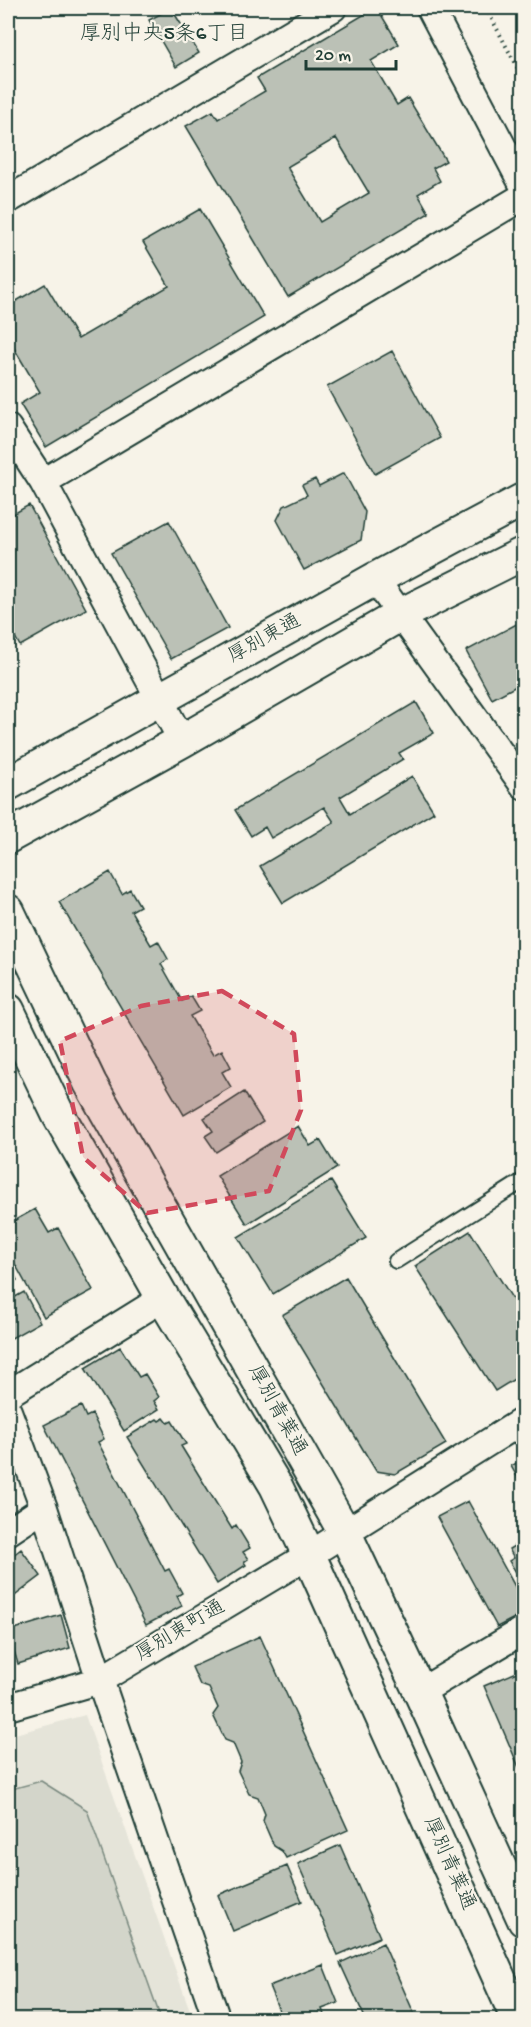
<svg xmlns="http://www.w3.org/2000/svg" width="531" height="2027" font-family="'Gochi Hand','Klee One',sans-serif">
<style>
.built{fill:#e5e4d9}
.green{fill:#d3d5ca;stroke:#79897f;stroke-width:1.5}
.building{fill:#bbc1b6;stroke:#1f3d34;stroke-width:1.5;fill-rule:evenodd}
.lines{fill:none;stroke-linecap:round;stroke-linejoin:round}
.service-casing{stroke:#1f3d34;stroke-width:18}
.minor-casing{stroke:#1f3d34;stroke-width:30}
.tertiary-casing{stroke:#1f3d34;stroke-width:36}
.path{stroke:#1f3d34;stroke-width:4;stroke-dasharray:1.5 4.5;stroke-linecap:butt}
.service{stroke:#f7f3e8;stroke-width:14}
.minor{stroke:#f7f3e8;stroke-width:26}
.tertiary{stroke:#f7f3e8;stroke-width:32}
.marked{fill:#d1495b;fill-opacity:0.2;stroke:#d1495b;stroke-width:4.5;stroke-dasharray:12 8;stroke-linejoin:round}
.labels{text-anchor:middle;dominant-baseline:central;stroke-width:4.5;stroke-linejoin:round;paint-order:stroke}
.street-label{font-size:20px;fill:#1f3d34;stroke:#f7f3e8}
.neighbourhood-label{font-size:21px;fill:#1f3d34;stroke:#f7f3e8}
</style>
<rect width="100%" height="100%" fill="#f7f3e8"/>
<filter id="ink" filterUnits="userSpaceOnUse"><feTurbulence type="fractalNoise" baseFrequency=".0167" numOctaves="2"/><feDisplacementMap in="SourceGraphic" scale="12" xChannelSelector="R" yChannelSelector="G"/><feConvolveMatrix kernelMatrix="1 2 1 2 8 2 1 2 1" color-interpolation-filters="sRGB"/></filter>
<g filter="url(#ink)">
<path class="built" d="M85,1715L193,2019L8,2020V1736Z"/>
<path class="green" d="M41,1781L87,1810L161,2019H8V1790Z"/>
<path class="building" d="M171,8L199,53L176,67L149,20Z
M375,8H377L399,44L371,61L397,105L408,98L446,161L433,168L440,181L418,194L429,213L288,297L186,126L213,111L218,119L265,91L257,78ZM336,138L369,193L320,222L287,167Z
M200,209L264,317L46,447L20,404L40,392L8,338V306L45,284L78,339L169,286L143,242Z
M392,351L440,438L375,474L327,387Z
M344,473L365,512L361,540L304,570L277,520L284,506L307,495L302,485L315,479L319,486Z
M29,505L86,609L20,646L8,624V517Z
M169,521L228,628L171,659L111,553Z
M524,620V682L492,699L466,651Z
M416,702L434,733L399,753L403,759L340,797L350,814L412,776L434,812L283,903L260,866L334,822L324,807L271,838L265,827L251,836L235,810Z
M110,872L122,894L130,889L140,906L131,911L151,945L158,941L168,959L161,964L182,1001L191,996L200,1011L190,1016L213,1055L222,1050L231,1067L222,1072L231,1087L184,1115L59,902Z
M244,1092L263,1122L216,1152L205,1136L213,1131L204,1118Z
M298,1126L310,1146L320,1140L337,1168L247,1224L217,1176Z
M331,1181L366,1238L273,1294L238,1237Z
M35,1209L49,1233L58,1228L93,1290L44,1317L8,1251V1224Z
M470,1231L515,1303L524,1297V1373L495,1391L415,1266Z
M8,1262L17,1280L8,1286Z
M346,1277L446,1444L395,1474L376,1471L282,1315Z
M24,1292L40,1322L8,1340V1301Z
M120,1347L139,1377L145,1374L159,1397L154,1401L159,1409L124,1431L85,1368Z
M81,1406L86,1417L92,1414L104,1439L98,1442L165,1571L169,1569L182,1593L177,1596L182,1606L146,1625L44,1425Z
M164,1418L168,1423L172,1421L186,1444L181,1446L232,1529L236,1525L250,1548L243,1552L248,1559L244,1562L246,1565L217,1584L127,1437L157,1419L159,1421Z
M8,1459L17,1474L8,1480Z
M524,1459V1489L511,1466Z
M468,1501L524,1603V1613L497,1627L437,1517Z
M524,1540V1585L509,1561L514,1558L509,1549Z
M21,1549L41,1576L8,1601V1559Z
M61,1615L70,1648L18,1664L8,1631Z
M260,1636L348,1830L286,1858L282,1851L274,1846L263,1821L265,1814L258,1797L249,1794L238,1771L241,1762L233,1743L225,1740L213,1715L218,1708L209,1688L200,1685L192,1667Z
M524,1669V1779L484,1686Z
M340,1845L380,1937L338,1955L298,1864Z
M287,1866L302,1901L233,1931L218,1895Z
M383,1943L417,2020H366L340,1963Z
M323,1965L338,2003L322,2009L326,2020H305L304,2017L298,2020H283L269,1986Z"/>
<g class="lines">
<defs>
<path id="service" d="M396,1261L524,1180"/>
<path id="minor" d="M430,8L524,187
M8,200L333,8
M8,428L43,482L182,741
M43,482L524,196
M375,579L524,786
M8,1394L163,1298
M8,1411L44,1508L100,1680L217,2020
M8,1532L44,1508
M420,1692L524,1630
M8,1707L100,1680L309,1555L524,1420"/>
<path id="tertiary" d="M8,784L375,579L524,499
M8,837L182,741L400,615L524,553
M8,911L90,1083L345,1533L420,1692L524,1920
M8,1010L58,1114L163,1298L276,1486L309,1555L518,2020"/>
</defs>
<use href="#service" class="service-casing"/>
<use href="#minor" class="minor-casing"/>
<use href="#tertiary" class="tertiary-casing"/>
<path class="path" d="M486,8L524,80"/>
<use href="#service" class="service"/>
<use href="#minor" class="minor"/>
<use href="#tertiary" class="tertiary"/>
</g>
</g>
<path class="marked" d="M222,991L294,1034L301,1110L269,1191L147,1213L83,1157L60,1041L141,1006Z"/>
<g class="labels">
<g class="street-label">
<text transform="translate(265 640) rotate(-29)">厚別東通</text>
<text transform="translate(276 1411) rotate(61)">厚別青葉通</text>
<text transform="translate(181 1632) rotate(-31)">厚別東町通</text>
<text transform="translate(448 1864) rotate(66)">厚別青葉通</text>
</g>
<g class="neighbourhood-label">
<text x="164" y="35">厚別中央5条6丁目</text>
</g>
</g>
<rect width="531" height="2027" fill="none" stroke="#f7f3e8" stroke-width="30"/>
<rect x="15" y="15" width="501" height="1997" fill="none" stroke="#1f3d34" stroke-width="2" filter="url(#ink)"/>
<path d="M306 60v9h90v-9" fill="none" stroke="#1f3d34" stroke-width="3"/>
<text x="315" y="60" font-size="18" fill="#1f3d34" stroke="#f7f3e8" stroke-width="4.5" paint-order="stroke">20 m</text>
</svg>
